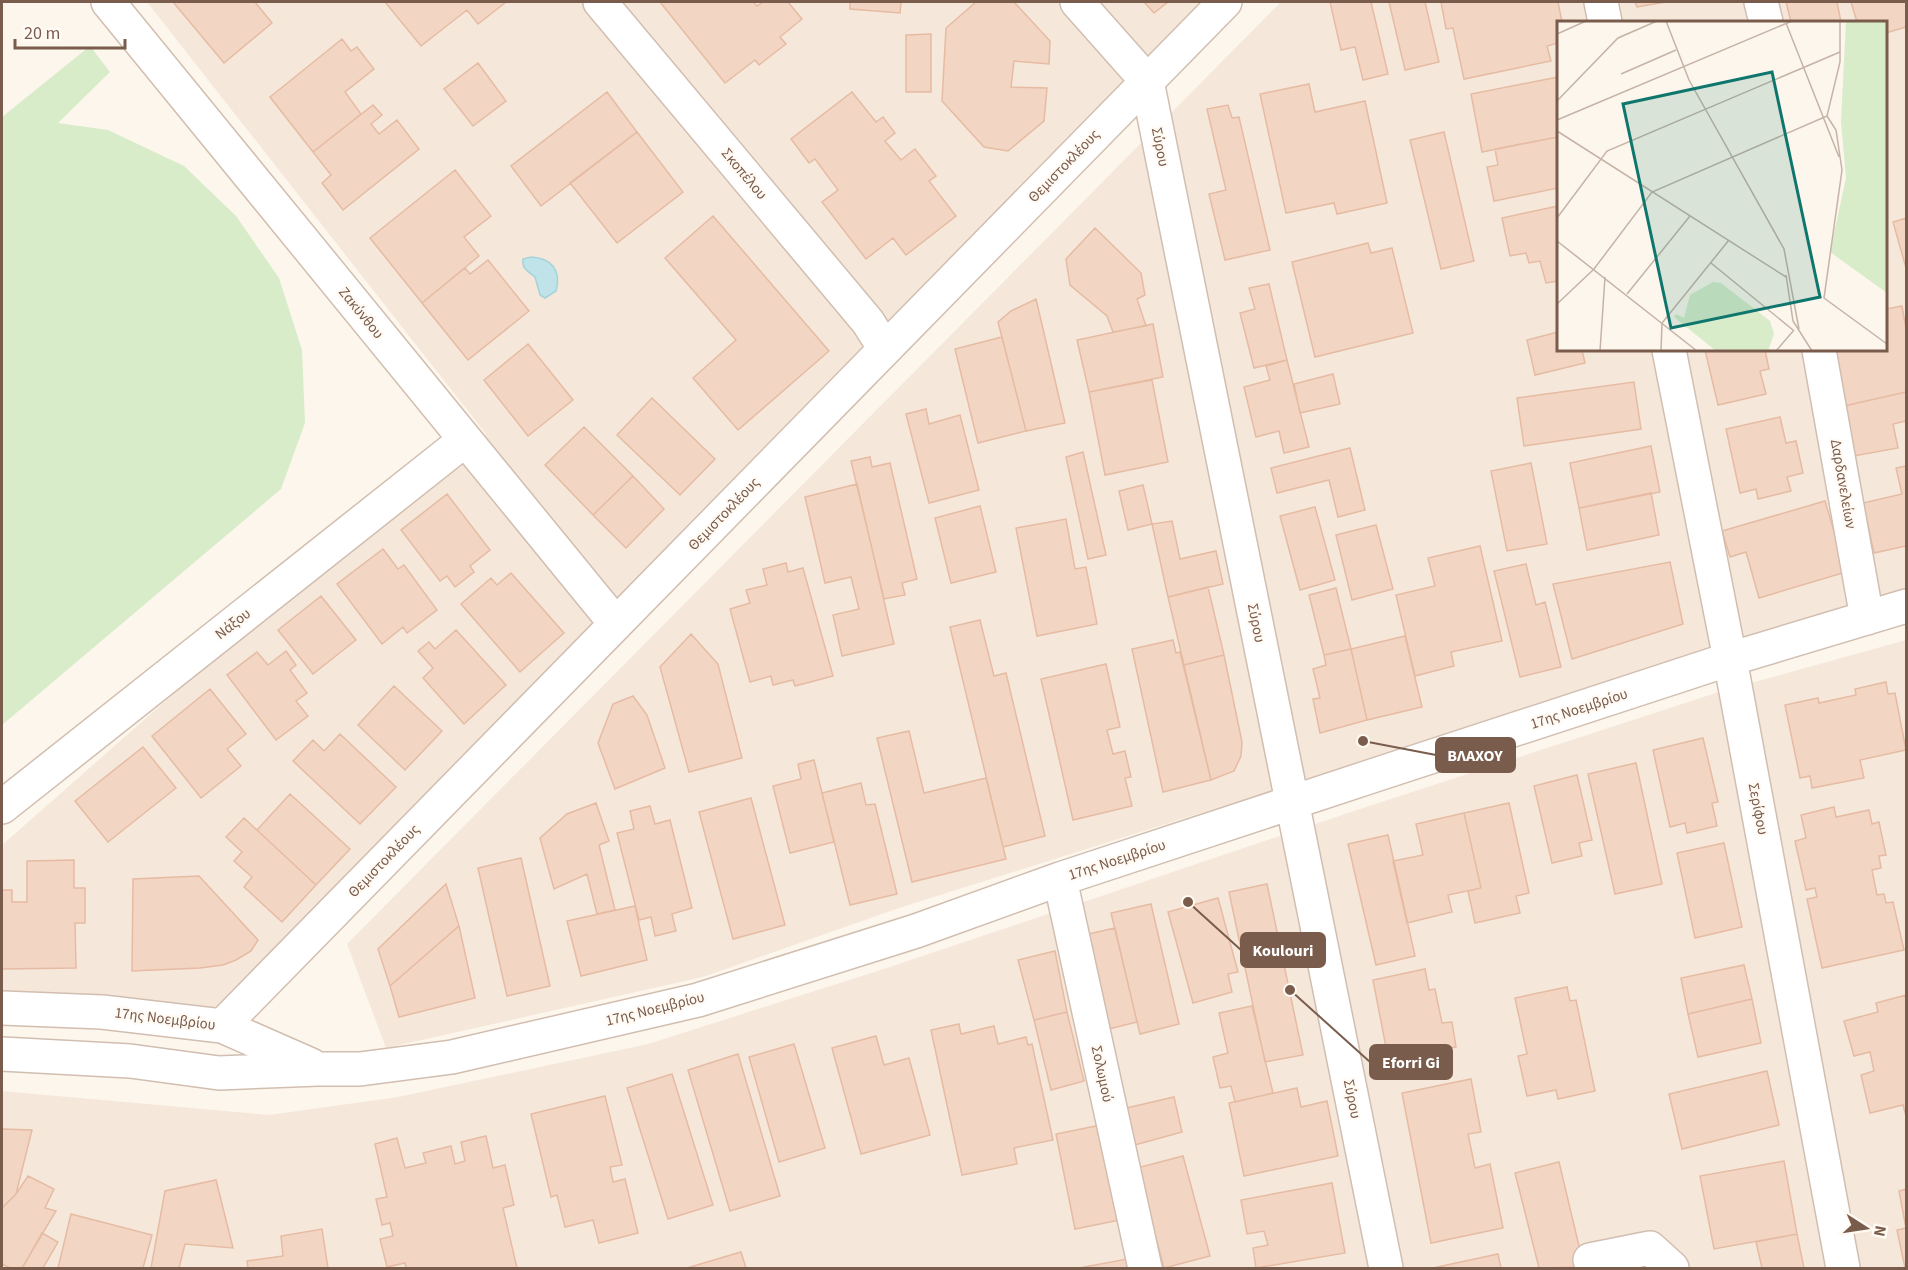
<svg xmlns="http://www.w3.org/2000/svg" width="1908" height="1270" font-family="'Source Sans 3',sans-serif">
<style>
.residential{fill:#f5e8da;fill-rule:evenodd}
.green{fill:#d8ecc9}
.water{fill:#bfe3e8;stroke:#a5d3da;stroke-width:1.5}
.building{fill:#f3d5c3;stroke:#e6bba3;stroke-width:1.5}
.lines{fill:none;stroke-linecap:round;stroke-linejoin:round}
.minor-casing{stroke:#d1beb0;stroke-width:36}
.minor{stroke:#fff;stroke-width:33}
.labels{text-anchor:middle;dominant-baseline:central;stroke-width:4.5;stroke-linejoin:round;paint-order:stroke}
.street-label{font-size:15px;fill:#7a5c4d;stroke:#fffaf3}
.inset-road{fill:none;stroke:#c5b3a7;stroke-width:1.5}
.view{fill:#0f766e;fill-opacity:0.15;stroke:#0f766e;stroke-width:3}
.inset-edge{fill:none;stroke:#7a5c4d;stroke-width:3}
.leader{fill:none;stroke:#7a5c4d;stroke-width:2}
.callout-dot{fill:#7a5c4d;stroke:#fffaf3;stroke-width:2}
.callout{fill:#7a5c4d;stroke:#7a5c4d;stroke-width:2}
.callout-label{font-size:16px;text-anchor:middle;font-weight:bold;fill:#fff}
</style>
<rect width="100%" height="100%" fill="#fdf6ec"/>
<path class="residential" d="M147,2H1203L228,1010L2,992V845L178,690L486,434Z
M1281,2H1906V591L899,908L703,977L386,1048L347,944ZM1558,22H1886V350H1558Z
M1906,640V1268H2V1091L269,1115L398,1097L648,1044L890,967L1357,810L1722,691Z"/>
<path class="green" d="M90,46L110,72L58,123L108,130L184,166L236,216L279,278L302,350L305,423L281,489L2,725V117Z"/>
<path class="water" d="M531,257C551,258 562,270 556,291L545,298L540,295L535,277C528,271 522,270 523,259Z"/>
<path class="building" d="M173,2H255L272,23L224,63Z
M385,2H506L478,24L467,10L421,46Z
M660,2H753L757,6L763,2H788L802,19L780,37L786,44L759,65L755,60L725,83Z
M850,2H901L900,13L850,9Z
M976,2H1014L1050,41L1049,64L1014,61L1011,87L1047,88L1044,121L1008,151L984,147L942,101L946,28Z
M1144,2H1168L1154,13Z
M1330,2H1371L1388,74L1363,80L1355,47L1341,50Z
M1389,2H1425L1439,62L1405,70Z
M1441,2H1558L1562,22H1558V43L1547,46L1551,61L1464,79L1453,28L1446,29Z
M1635,2H1666L1637,7Z
M1786,2H1837L1841,22H1791Z
M1851,2H1906V27L1886,33V22H1857Z
M931,34V92H906V35Z
M342,39L351,51L357,47L374,69L345,92L361,114L313,152L270,97Z
M478,63L506,101L473,126L444,89Z
M1558,77V137L1482,152L1471,94Z
M1309,84L1315,112L1365,101L1387,203L1337,214L1334,203L1286,213L1260,94Z
M607,92L637,132L541,206L511,166Z
M852,92L876,122L883,117L895,133L885,141L901,160L915,149L936,176L929,181L956,216L906,255L893,238L866,259L822,202L838,190L815,159L809,163L791,139Z
M373,105L382,115L371,124L379,134L397,120L419,149L343,210L322,183L331,175L313,152Z
M1228,105L1232,118L1239,117L1270,250L1225,260L1209,194L1226,190L1207,109Z
M637,132L683,192L617,243L570,183Z
M1444,132L1474,261L1441,269L1410,140Z
M1558,137V188L1494,201L1487,167L1498,165L1495,149Z
M455,170L491,216L464,237L479,256L422,303L370,238Z
M1558,206V281L1546,283L1540,261L1529,263L1526,253L1510,256L1502,218Z
M713,216L829,351L738,430L693,378L736,340L665,258Z
M1906,218V268L1893,222Z
M1095,228L1141,273L1145,295L1137,299L1146,326L1113,332L1107,316L1070,285L1066,259Z
M1368,243L1371,253L1392,248L1413,333L1315,357L1292,262Z
M488,260L529,311L468,360L422,303L465,268L470,274Z
M1269,284L1287,360L1254,368L1240,313L1255,309L1249,288Z
M1036,299L1065,423L1026,431L998,322L1011,311Z
M1902,306L1906,329V392L1844,406L1832,350H1886V309Z
M1153,324L1163,377L1089,392L1077,340Z
M1558,332V350H1582L1585,363L1535,375L1527,340Z
M1002,337L1026,431L978,443L955,349Z
M528,344L573,400L528,436L484,380Z
M1705,350H1765L1769,369L1760,371L1766,394L1718,405Z
M1287,360L1309,447L1284,453L1279,431L1256,437L1244,387L1270,380L1266,366Z
M1333,374L1340,404L1300,413L1294,384Z
M1152,380L1168,462L1105,475L1089,392Z
M1634,382L1641,429L1524,446L1517,398Z
M1906,392V421L1893,424L1898,448L1854,456L1844,406Z
M652,398L715,459L680,495L617,435Z
M926,409L929,424L960,415L979,490L929,503L906,414Z
M1780,417L1786,443L1796,441L1803,473L1787,477L1791,491L1758,499L1756,489L1740,493L1726,429Z
M584,427L633,476L593,515L545,465Z
M1651,446L1660,492L1579,508L1570,463Z
M1350,448L1365,510L1338,517L1329,480L1277,493L1271,468Z
M1083,452L1106,555L1088,559L1066,457Z
M870,457L872,467L890,463L917,579L902,583L905,595L884,599L851,461Z
M1531,463L1547,544L1507,551L1491,471Z
M1906,466V546L1874,553L1863,503L1902,494L1896,468Z
M633,476L664,509L626,548L593,515Z
M857,484L894,644L842,656L833,615L859,609L851,577L825,583L805,497Z
M1143,485L1152,524L1128,530L1119,491Z
M1651,493L1659,535L1587,550L1579,508Z
M447,494L490,550L470,566L474,572L455,587L447,576L440,581L401,530Z
M1825,501L1846,572L1759,598L1746,552L1730,557L1722,531Z
M980,506L996,572L951,583L935,518Z
M1315,507L1335,580L1300,590L1280,516Z
M1066,519L1075,569L1086,567L1097,624L1037,636L1016,528Z
M1172,521L1180,559L1216,551L1223,584L1168,597L1152,524Z
M1376,525L1393,589L1352,600L1336,535Z
M1480,546L1502,641L1451,652L1454,666L1415,676L1396,595L1435,586L1428,558Z
M383,549L398,569L404,565L437,610L407,633L403,627L382,644L337,584Z
M1670,562L1683,624L1572,659L1553,584Z
M786,563L788,572L803,568L833,676L795,686L793,680L773,685L771,676L750,682L730,609L750,603L746,590L767,585L763,569Z
M1526,564L1536,605L1545,602L1561,667L1520,677L1494,571Z
M511,573L564,633L520,672L461,604L491,578L497,585Z
M1208,587L1224,655L1184,665L1168,597Z
M1336,588L1351,649L1324,655L1309,595Z
M321,596L356,640L313,674L278,630Z
M980,620L994,676L1006,673L1045,836L1003,847L950,627Z
M456,630L506,685L464,724L423,678L433,668L418,651L429,642L435,649Z
M691,634L718,664L742,758L689,772L660,667Z
M1405,636L1422,707L1367,720L1351,649Z
M1173,640L1176,653L1180,652L1211,780L1163,792L1132,649Z
M1351,649L1367,720L1320,733L1313,699L1320,698L1313,669L1326,665L1324,655Z
M286,651L296,665L290,670L307,693L296,701L308,716L276,740L227,675L257,652L268,665Z
M1224,655L1242,742L1241,756L1234,771L1211,780L1184,665Z
M1106,664L1120,727L1107,730L1113,754L1125,751L1131,777L1125,778L1132,806L1073,820L1041,679Z
M1886,682L1888,694L1895,693L1906,750L1860,760L1864,778L1812,788L1810,776L1800,778L1785,705L1818,698L1819,703L1856,695L1855,689Z
M394,686L442,731L405,770L358,725Z
M210,689L246,734L227,749L241,766L201,798L152,736Z
M633,696L647,715L665,768L615,789L598,743L613,704Z
M909,731L924,793L986,778L1006,859L912,882L877,738Z
M340,734L396,787L360,824L293,761L313,740L324,751Z
M1703,738L1718,802L1712,803L1717,826L1687,833L1685,823L1670,827L1653,750Z
M143,747L176,788L108,842L75,801Z
M814,760L834,842L790,853L773,786L801,779L798,764Z
M1636,763L1662,884L1615,894L1588,774Z
M1577,775L1592,840L1579,843L1582,856L1552,863L1534,786Z
M861,783L866,805L875,804L897,894L850,905L822,793Z
M290,794L350,849L316,885L257,830Z
M751,798L785,925L733,939L699,812Z
M596,803L609,841L599,845L615,910L597,914L587,874L554,889L540,838L567,814Z
M1509,803L1529,893L1516,896L1520,913L1475,923L1468,891L1481,888L1464,813Z
M650,806L655,824L670,820L692,908L672,914L676,931L655,936L651,917L639,920L617,833L634,829L630,811Z
M1834,807L1836,817L1869,810L1872,824L1879,822L1886,855L1879,856L1881,868L1872,870L1877,895L1884,894L1886,903L1893,902L1904,950L1822,968L1807,899L1817,897L1815,888L1806,890L1795,841L1806,838L1801,815Z
M1464,813L1481,888L1448,895L1452,912L1407,923L1393,861L1423,855L1416,824Z
M244,818L316,885L282,922L244,887L252,877L234,861L242,852L226,837Z
M1388,835L1415,956L1376,965L1348,844Z
M1724,843L1742,927L1695,938L1677,853Z
M521,858L550,986L507,996L478,868Z
M74,860V888H85V923H75L76,968L2,969V890H12V902H27V861Z
M199,876L258,940L251,951L236,960L223,965L200,968L132,971L133,879Z
M446,884L459,926L390,986L378,949Z
M1267,884L1303,1055L1265,1062L1229,892Z
M1218,898L1238,972L1228,974L1232,992L1193,1003L1168,912Z
M1151,904L1179,1024L1140,1034L1111,913Z
M635,906L647,960L581,976L567,921Z
M459,926L475,998L399,1017L390,986Z
M1115,928L1137,1022L1105,1030L1084,935Z
M1055,951L1067,1012L1034,1020L1018,960Z
M1744,965L1752,999L1688,1014L1681,978Z
M1425,969L1429,990L1435,989L1442,1023L1452,1022L1456,1047L1449,1048L1451,1061L1391,1073L1373,980Z
M1567,987L1570,1001L1576,1000L1595,1091L1558,1099L1556,1090L1527,1096L1518,1056L1527,1054L1515,998Z
M1906,995V1116L1903,1105L1870,1113L1861,1075L1874,1071L1870,1052L1854,1056L1844,1021L1878,1012L1876,1003Z
M1752,999L1761,1043L1698,1057L1688,1014Z
M1252,1006L1273,1093L1235,1102L1231,1086L1220,1088L1213,1057L1228,1053L1219,1013Z
M1067,1012L1084,1081L1051,1090L1034,1020Z
M959,1024L961,1034L994,1026L998,1044L1026,1037L1028,1045L1032,1044L1053,1140L1014,1148L1017,1164L962,1175L931,1030Z
M876,1036L884,1065L909,1058L930,1135L861,1154L832,1048Z
M794,1044L825,1148L779,1162L749,1057Z
M738,1054L780,1196L730,1211L688,1070Z
M1767,1071L1779,1125L1682,1149L1669,1094Z
M672,1074L713,1205L668,1219L627,1088Z
M1471,1079L1481,1132L1468,1134L1475,1168L1490,1164L1503,1228L1431,1243L1402,1093Z
M1297,1088L1301,1107L1327,1101L1338,1156L1244,1176L1229,1103Z
M605,1096L622,1165L610,1167L613,1182L625,1179L638,1233L599,1243L593,1220L565,1227L557,1195L551,1197L531,1114Z
M1174,1097L1182,1132L1131,1146L1122,1109Z
M1101,1125L1120,1220L1075,1229L1056,1134Z
M2,1129L32,1130L16,1194L2,1208Z
M486,1136L493,1168L505,1165L514,1205L503,1208L517,1268H406L405,1263L387,1267L380,1239L393,1236L390,1223L382,1225L376,1199L387,1197L375,1144L397,1138L405,1168L426,1163L423,1153L451,1146L455,1164L465,1161L461,1142Z
M1183,1156L1210,1256L1164,1268L1137,1168Z
M1784,1161L1797,1234L1714,1249L1700,1176Z
M1559,1162L1584,1267L1539,1268L1515,1173Z
M28,1176L54,1189L45,1208L56,1211L22,1268H10L2,1264V1208L16,1194Z
M216,1180L233,1248L185,1244L179,1268H151L165,1191Z
M1332,1183L1345,1253L1256,1268L1253,1248L1268,1245L1264,1231L1247,1234L1241,1200Z
M1906,1189V1268H1905L1897,1230L1906,1228L1899,1191Z
M71,1214L152,1235L143,1268H58Z
M322,1229L328,1268H248L247,1261L283,1256L281,1236Z
M42,1233L58,1242L43,1268H25L23,1267Z
M1797,1234L1804,1268H1762L1756,1242Z
M741,1252L746,1268H687Z
M1498,1254L1501,1268H1433Z
M1127,1259L1129,1268H1079Z"/>
<g class="lines">
<defs>
<path id="minor" d="M108,2L616,624
M600,2L868,322L885,349
M1077,2L1147,81L1386,1268
M1601,2L1605,22
M1761,2L1766,22
M1669,350L1730,659L1843,1268
M1819,350L1867,618
M2,807L465,440
M1060,879L1145,1268
M2,1008L102,1012L222,1026L311,1065
M222,1026L1225,2
M2,1054L130,1061L219,1073L318,1069H360L452,1057L698,1000L916,931L1060,879L1372,776L1730,659L1906,606
M1590,1260L1650,1248L1672,1268"/>
</defs>
<use href="#minor" class="minor-casing"/>
<use href="#minor" class="minor"/>
</g>
<g class="labels">
<g class="street-label">
<text transform="translate(1160 147) rotate(79)">Σύρου</text>
<text transform="translate(1064 166) rotate(-46)">Θεμιστοκλέους</text>
<text transform="translate(744 174) rotate(50)">Σκοπέλου</text>
<text transform="translate(361 313) rotate(51)">Ζακύνθου</text>
<text transform="translate(1843 484) rotate(80)">Δαρδανελείων</text>
<text transform="translate(724 514) rotate(-46)">Θεμιστοκλέους</text>
<text transform="translate(1256 623) rotate(79)">Σύρου</text>
<text transform="translate(233 624) rotate(-38)">Νάξου</text>
<text transform="translate(1579 709) rotate(-18)">17ης Νοεμβρίου</text>
<text transform="translate(1758 809) rotate(79)">Σερίφου</text>
<text transform="translate(1117 860) rotate(-18)">17ης Νοεμβρίου</text>
<text transform="translate(384 861) rotate(-46)">Θεμιστοκλέους</text>
<text transform="translate(655 1009) rotate(-14)">17ης Νοεμβρίου</text>
<text transform="translate(165 1019) rotate(7)">17ης Νοεμβρίου</text>
<text transform="translate(1102 1074) rotate(78)">Σολωμού</text>
<text transform="translate(1352 1099) rotate(79)">Σύρου</text>
</g>
</g>
<g transform="translate(1557 21)">
<rect width="330" height="330" fill="#fdf6ec"/>
<path d="M289,0H330V272L273,231L289,157L284,101ZM156,261L164,262L213,300L217,313L211,330H159L117,296L119,293L127,297L133,274Z" fill="#d8ecc9"/>
<path class="inset-road" d="M109,0L132,59L227,228L242,308M283,0V41L270,95L279,109L285,149L267,277L330,323M229,2L282,136M0,13L29,0M64,53L119,29M0,80L61,17L100,0M0,99L235,0M0,110L229,256M0,197L50,130L283,31M0,220L140,330M154,242L236,309M229,254L236,300L255,330M70,273L133,195M0,283L37,248L95,171L270,95M43,330L48,256M104,330L105,302L172,219M219,330L237,309"/>
<path class="view" d="M215,51L263,276L114,307L66,83Z"/>
<rect width="330" height="330" class="inset-edge"/>
</g>
<path class="leader" d="M1363 741L1436 755M1188 902L1241 950M1290 990L1370 1062"/>
<g class="callout-dot">
<circle cx="1363" cy="741" r="6"/>
<circle cx="1188" cy="902" r="6"/>
<circle cx="1290" cy="990" r="6"/>
</g>
<g class="callout">
<rect x="1436" y="738" width="79" height="34" rx="6"/>
<rect x="1241" y="933" width="84" height="34" rx="6"/>
<rect x="1370" y="1045" width="82" height="34" rx="6"/>
</g>
<g class="callout-label">
<text x="1475" y="761">ΒΛΑΧΟΥ</text>
<text x="1283" y="956">Koulouri</text>
<text x="1411" y="1068">Eforri Gi</text>
</g>
<rect width="1908" height="1270" fill="none" stroke="#7a5c4d" stroke-width="6"/>
<g transform="translate(1866 1228) rotate(102)" stroke="#fffaf3" stroke-width="4.5" paint-order="stroke">
<path d="M0-4.5L10 22L0 15L-10 22Z" fill="#7a5c4d"/>
<text y="-9" font-size="16" font-weight="bold" text-anchor="middle" fill="#7a5c4d">N</text>
</g>
<path d="M15 39v9h110v-9" fill="none" stroke="#7a5c4d" stroke-width="3"/>
<text x="24" y="39" font-size="18" fill="#7a5c4d" stroke="#fffaf3" stroke-width="4.5" paint-order="stroke">20 m</text>
</svg>
